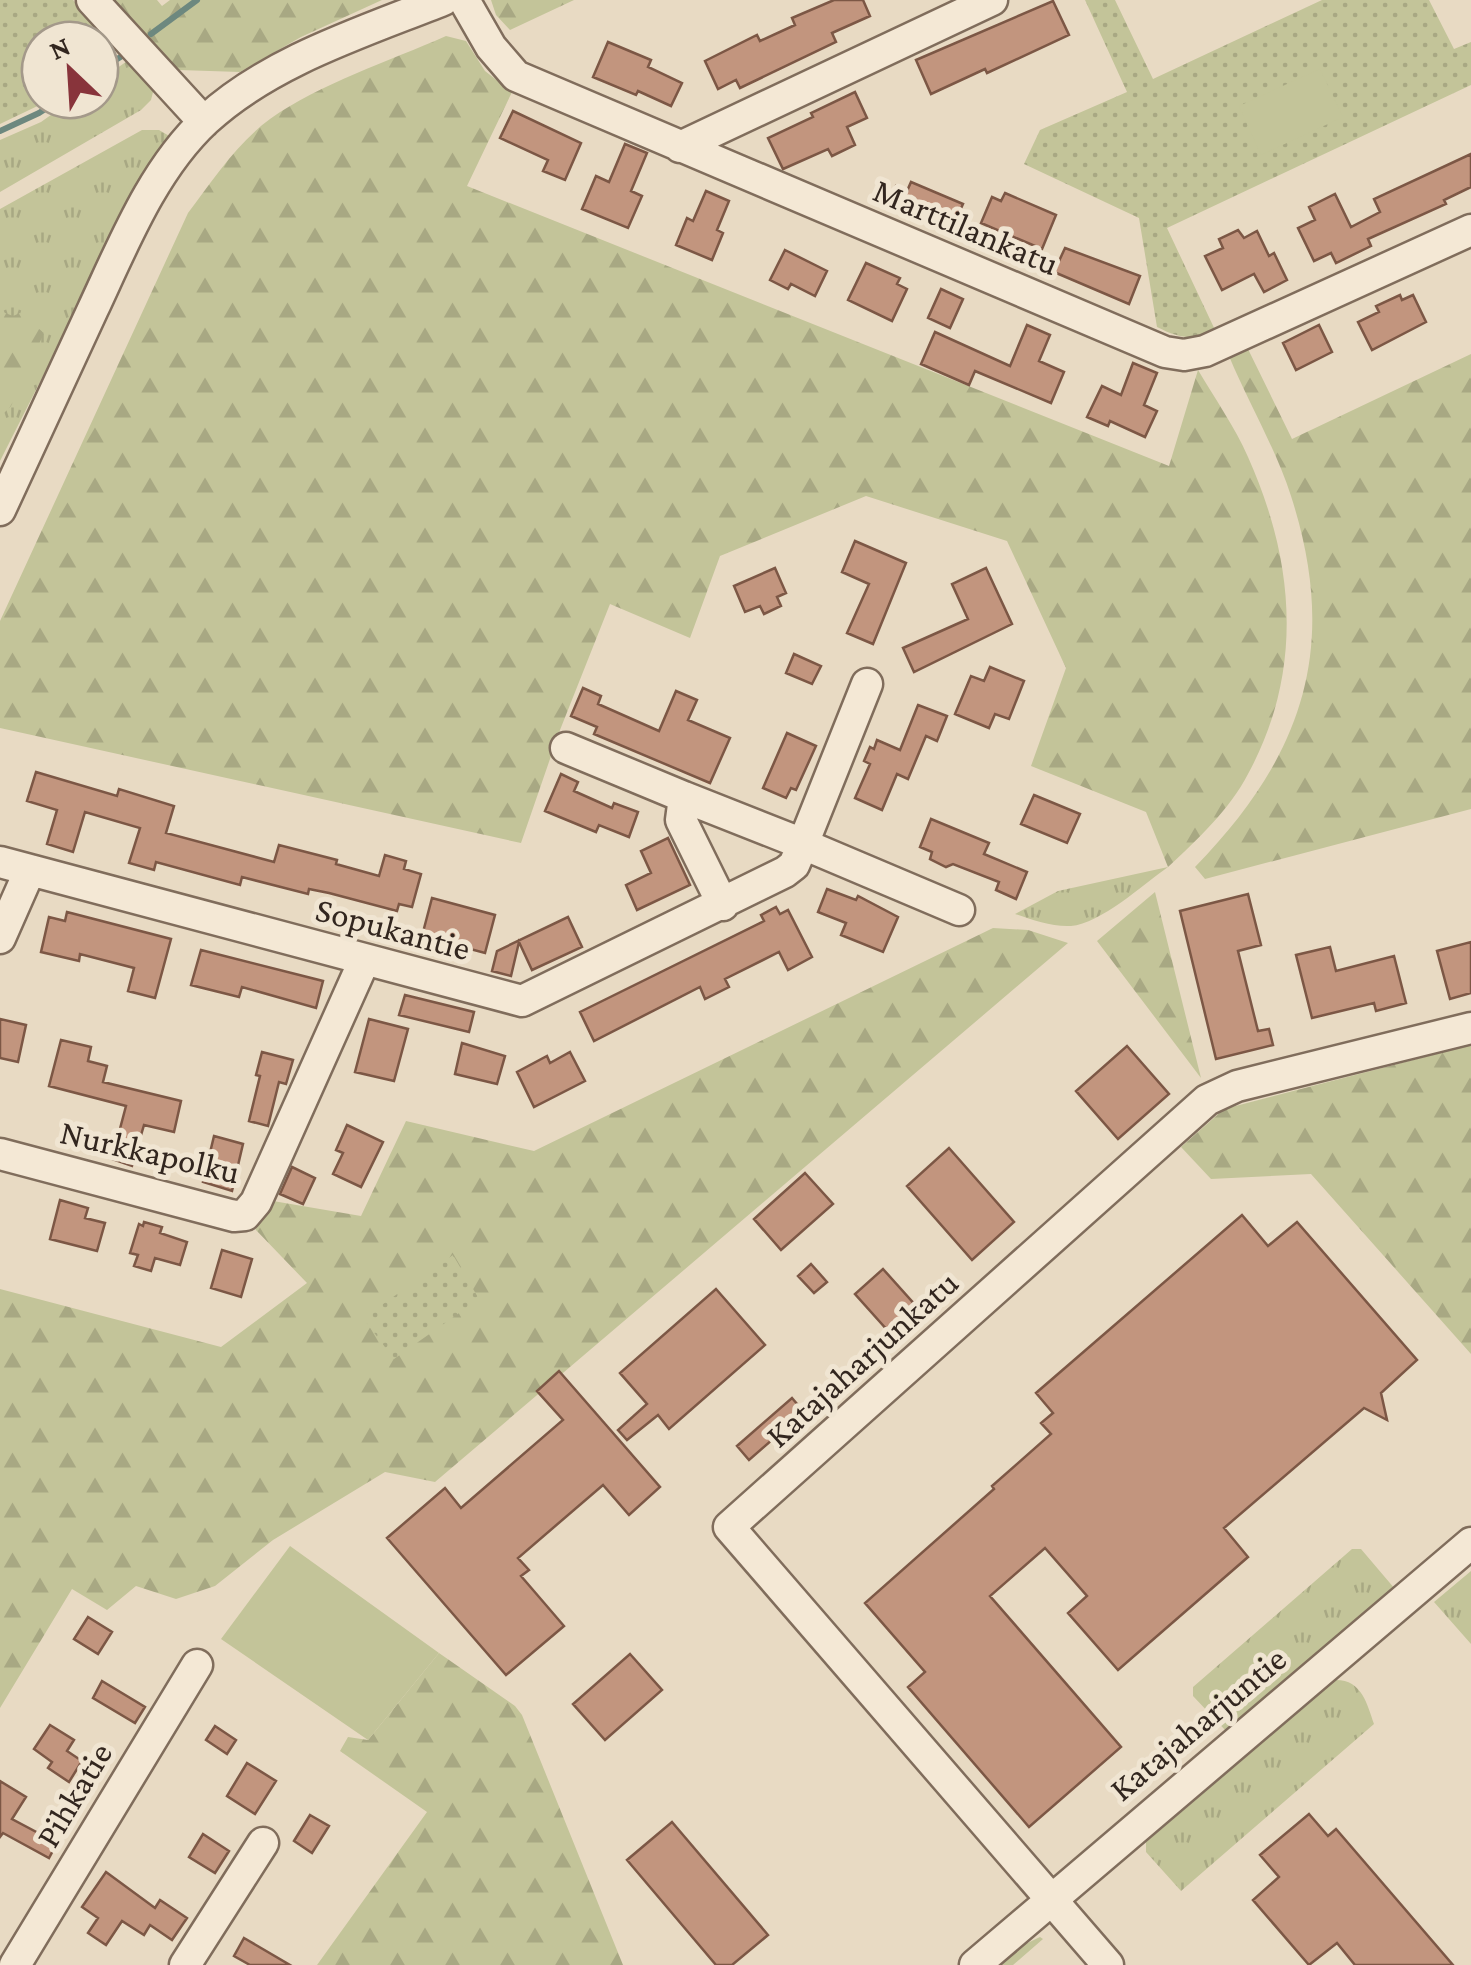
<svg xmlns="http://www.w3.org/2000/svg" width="1471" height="1965" font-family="'Crimson Pro',serif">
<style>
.grass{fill:url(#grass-tufts)}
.forest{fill:url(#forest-firs)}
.park{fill:url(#park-dots)}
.pitch{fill:#c3c499}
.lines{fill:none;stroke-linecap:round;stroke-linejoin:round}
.stream{stroke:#6d887f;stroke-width:6}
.building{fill:#c2957e;stroke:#7c5745;stroke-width:2.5}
.minor-casing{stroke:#806d5c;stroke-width:35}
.minor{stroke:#f4e8d5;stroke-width:30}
.labels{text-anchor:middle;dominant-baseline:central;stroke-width:10;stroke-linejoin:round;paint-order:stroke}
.street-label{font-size:35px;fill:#32261f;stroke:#f0e5d2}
</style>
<defs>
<pattern id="grass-tufts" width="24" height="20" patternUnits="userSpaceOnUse" patternTransform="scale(2.5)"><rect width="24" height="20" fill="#c3c499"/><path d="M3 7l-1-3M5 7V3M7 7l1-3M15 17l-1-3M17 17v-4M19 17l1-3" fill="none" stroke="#a8a883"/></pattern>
<pattern id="forest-firs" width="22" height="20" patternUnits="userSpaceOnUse" patternTransform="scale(2.5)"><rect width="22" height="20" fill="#c3c499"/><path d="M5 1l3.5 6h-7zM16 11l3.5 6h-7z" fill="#a8a883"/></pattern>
<pattern id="park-dots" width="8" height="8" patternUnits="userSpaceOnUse" patternTransform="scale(2.5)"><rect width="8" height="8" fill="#c3c499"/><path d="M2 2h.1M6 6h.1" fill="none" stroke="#a8a883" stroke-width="1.8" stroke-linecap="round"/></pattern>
</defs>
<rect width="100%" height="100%" fill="#e8dac3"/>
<path class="grass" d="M133,57L154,88L151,100L141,110L0,192V140L41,122L72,100H100V80Z
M142,130H159L171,137L128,208L0,461V209Z
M1168,867C1144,884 1100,924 1071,926C1052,927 1033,920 1015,914L1058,891Z
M1352,1549H1361L1395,1589L1226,1731L1193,1696V1687Z
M1471,1571V1644L1434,1602Z
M1336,1680C1362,1680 1367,1704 1374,1724L1181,1891L1146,1852V1842Z
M1040,1937L1043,1939L1013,1965H995L1011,1951Z"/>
<path class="forest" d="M112,0H157L162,6L170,0H382L301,37L240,72L179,70Z
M491,0H574L510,30L496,15Z
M446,36L466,41L485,71L512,92L467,186L1169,466L1198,370C1215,399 1235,427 1248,457C1295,562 1304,671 1248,774C1230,809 1197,840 1168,867L1146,812L1031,766L1066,668L1007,541L866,496L720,556L690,638L610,604L560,730L521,843L0,728V621L188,213C212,181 237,143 270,119C319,84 390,61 446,36Z
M0,311L13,316L20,313L44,333L11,406L0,417Z
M1247,347L1292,439L1471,354V809L1205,879L1195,867C1303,756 1340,648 1291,496C1276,449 1248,402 1229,356Z
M1155,892L1201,1078L1097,941Z
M993,928L1028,930L1068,943L435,1482L385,1472L273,1540L215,1586L176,1599L136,1586L107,1610L72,1589L0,1708V1289L221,1347L307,1283L255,1229L273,1201L361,1216L406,1121L534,1151Z
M1471,1045V1354L1311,1174L1211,1179L1181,1147L1224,1109Z
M439,1653L515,1706L522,1715L623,1965H317L427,1812L340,1751L348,1737L368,1740Z"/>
<path class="park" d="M0,0H73L119,44L100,60V40H40V100H50L0,124Z
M1085,0H1115L1153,79L1322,0H1429L1454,49L1471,42V85L1167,228L1216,332C1192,341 1179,338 1157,327L1139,218L1024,164L1040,130L1127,92Z
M453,1255L479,1299L394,1359L363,1318Z"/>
<path class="pitch" d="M1320,69L1343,117L1261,155L1239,106Z
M290,1546L439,1653L368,1740L221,1639Z"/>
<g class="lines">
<path class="stream" d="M151,34L197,0
M100,70L122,56
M0,131L39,113L59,100"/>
</g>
<path class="building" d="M834,0H863L870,16L832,33L836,42L740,88L736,80L718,89L705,61L757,35L760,41L795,25L792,18Z
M1053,1L1069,35L987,73L985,69L931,94L916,60Z
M608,42L651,60L648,67L682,83L671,106L638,91L636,95L593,77Z
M855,92L867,118L847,127L855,145L832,156L828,149L783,169L768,138L813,117L811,113Z
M513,111L581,143L565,180L543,171L548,160L500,138Z
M625,144L647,153L631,191L642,196L628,228L582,209L596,176L609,182Z
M1471,154V187L1444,200L1446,204L1368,239L1371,246L1336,263L1331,253L1314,261L1298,228L1315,220L1309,207L1335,194L1351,227L1380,212L1374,199Z
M911,182L963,204L950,233L887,206L896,186L907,191Z
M706,191L729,201L717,230L723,233L712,260L676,245L687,218L693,221Z
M1005,193L1056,215L1042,249L981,223L992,197L1001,201Z
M1238,230L1244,238L1257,231L1269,256L1274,253L1287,280L1264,292L1254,274L1222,290L1205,256L1223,248L1219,239Z
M1065,248L1140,276L1129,304L1054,272Z
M785,250L827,271L815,296L791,284L788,289L770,280Z
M866,263L900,278L897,284L907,289L892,321L848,300Z
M941,289L963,299L950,328L928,318Z
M1400,295L1402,300L1413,295L1426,322L1372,350L1358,322L1379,312L1376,306Z
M1027,325L1050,335L1039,361L1064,372L1051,403L975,371L969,385L921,364L935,332L1010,366Z
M1319,325L1332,352L1296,370L1283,343Z
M1133,363L1157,373L1144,405L1157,411L1145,437L1110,421L1108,426L1087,417L1102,386L1121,395Z
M855,541L906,563L873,644L847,633L869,584L842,572Z
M775,568L786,593L777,597L781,606L764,614L760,606L745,612L734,586Z
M986,568L1012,624L914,672L903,648L968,619L952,584Z
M794,654L821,666L812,684L786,673Z
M990,667L1024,681L1009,719L995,714L989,728L955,714L971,676L984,681Z
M583,688L601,696L598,704L659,731L676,691L697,700L688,720L730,738L710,783L594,734L597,727L571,716Z
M918,705L947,716L937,741L926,736L908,779L897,774L882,810L855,798L870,764L864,761L870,747L874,749L877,740L900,750Z
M787,733L816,746L796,790L791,788L786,798L763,788Z
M36,772L117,796L119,789L174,806L166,833L274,862L279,845L337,860L336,864L379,876L385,855L406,861L404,869L421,874L412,907L399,904L397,911L329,893L309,889L308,894L242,877L240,885L156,862L154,870L129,863L140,828L85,812L73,852L47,844L57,810L27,801Z
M561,774L578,782L574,791L612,808L614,803L638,812L629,837L599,825L596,832L545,811Z
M1034,795L1080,814L1067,843L1021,824Z
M931,819L989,843L984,854L1027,872L1016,899L996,890L999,882L953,864L946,867L930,859L932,852L920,847Z
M668,838L690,885L637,910L626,885L651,873L641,851Z
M827,889L856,900L858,896L898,917L883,952L841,935L846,923L818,912Z
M1248,894L1261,945L1238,951L1258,1031L1269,1029L1273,1045L1216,1059L1180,911Z
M432,898L495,915L485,953L422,936Z
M776,907L780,914L788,910L812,957L788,970L779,952L725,979L729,987L705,999L700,987L594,1041L580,1012L764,921L761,915Z
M67,912L171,939L155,998L128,991L134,968L80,954L79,961L41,952L49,917L65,921Z
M568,917L582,947L532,970L519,942L511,976L492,971L497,951Z
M1471,942V993L1450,999L1437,951Z
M1330,947L1336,971L1394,956L1406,1003L1376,1011L1374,1003L1312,1018L1296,955Z
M201,950L323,981L316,1008L242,987L239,997L191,985Z
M405,995L474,1012L469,1032L399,1015Z
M0,1019L26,1025L18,1062L0,1058Z
M369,1019L408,1029L394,1081L355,1072Z
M61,1040L91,1047L88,1061L107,1066L103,1082L181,1101L174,1132L144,1125L132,1166L112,1159L126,1106L49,1086Z
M462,1043L505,1056L497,1084L455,1074Z
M1127,1046L1169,1094L1118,1139L1076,1091Z
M262,1052L293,1060L286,1084L279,1082L268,1126L249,1121L260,1076L256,1075Z
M570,1052L585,1081L534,1107L517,1072L547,1056L550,1063Z
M347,1125L383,1142L361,1187L333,1174L343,1153L336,1150Z
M214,1136L243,1144L232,1191L203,1182Z
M949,1148L1014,1222L972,1260L907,1186Z
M292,1167L315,1178L303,1204L280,1194Z
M805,1173L833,1204L781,1250L754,1219Z
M60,1200L88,1208L85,1218L105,1223L97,1251L50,1239Z
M1242,1215L1268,1246L1297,1222L1417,1360L1381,1393L1387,1420L1364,1408L1224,1528L1248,1557L1118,1670L1068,1613L1087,1596L1045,1548L990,1596L1121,1747L1029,1827L908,1687L925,1672L865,1603L994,1489L992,1486L1051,1434L1041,1423L1053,1413L1036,1393Z
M144,1222L162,1227L160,1233L187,1242L180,1265L155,1258L151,1271L134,1266L138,1255L130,1253L139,1224L143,1226Z
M222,1250L252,1259L241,1297L211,1288Z
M811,1264L827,1282L814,1293L798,1276Z
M883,1269L917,1307L889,1332L855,1294Z
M716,1289L765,1345L669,1429L658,1415L627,1440L618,1430L647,1404L620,1373Z
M559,1371L660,1487L629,1515L603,1485L518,1558L529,1570L521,1576L564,1626L506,1675L387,1538L445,1488L461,1508L563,1420L537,1391Z
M792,1398L804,1412L749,1460L737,1446Z
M88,1617L112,1632L98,1654L74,1639Z
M630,1654L662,1690L605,1740L573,1704Z
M102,1681L145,1707L135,1723L93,1698Z
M50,1725L74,1740L67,1751L82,1761L69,1782L48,1768L52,1762L34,1749Z
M215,1726L236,1740L227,1754L206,1740Z
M247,1763L276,1781L255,1814L227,1796Z
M0,1781L26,1797L12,1819L57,1843L49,1858L3,1833L0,1837Z
M1309,1814L1328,1836L1336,1829L1453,1965H1355L1337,1943L1309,1965L1253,1900L1279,1877L1260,1855Z
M310,1815L329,1826L312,1853L294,1841Z
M672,1822L768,1935L732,1965H716L627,1860Z
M203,1834L229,1851L215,1873L189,1857Z
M106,1872L155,1908L160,1900L187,1918L172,1940L150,1925L144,1935L122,1921L106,1945L88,1933L98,1918L82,1907Z
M244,1938L290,1965H250L234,1956Z"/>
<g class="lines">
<defs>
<path id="minor" d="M92,0L204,122
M464,0L491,47L516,76L1165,352L1184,355L1205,351L1471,230
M680,147L992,0
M0,510C31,443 62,376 93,309C123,245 153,169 206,120C270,61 363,32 443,0
M867,684L803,844L959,910
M566,748L684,797
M0,862L30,870
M0,938L30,870L522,1001L785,872L794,865L803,844L684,797L681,820L723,905
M0,1154L234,1216L245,1215L256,1202L364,961
M15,1965L197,1665
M185,1965L263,1843
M975,1965L1471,1543
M1108,1965L729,1527L1207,1100L1237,1086L1471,1028"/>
</defs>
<use href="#minor" class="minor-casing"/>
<use href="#minor" class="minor"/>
</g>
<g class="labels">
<g class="street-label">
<text transform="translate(966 227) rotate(23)">Marttilankatu</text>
<text transform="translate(393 929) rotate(15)">Sopukantie</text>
<text transform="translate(150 1152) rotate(13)">Nurkkapolku</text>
<text transform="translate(862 1359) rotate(-42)">Katajaharjunkatu</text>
<text transform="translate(1198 1724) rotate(-40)">Katajaharjuntie</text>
<text transform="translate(74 1795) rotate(-59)">Pihkatie</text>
</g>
</g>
<g transform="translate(70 70) rotate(335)"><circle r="48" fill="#f0e5d2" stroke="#a4998a" stroke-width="2.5"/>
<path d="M0-8L18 38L0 25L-18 38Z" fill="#88343b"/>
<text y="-15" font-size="28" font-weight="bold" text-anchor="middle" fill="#32261f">N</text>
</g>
</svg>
